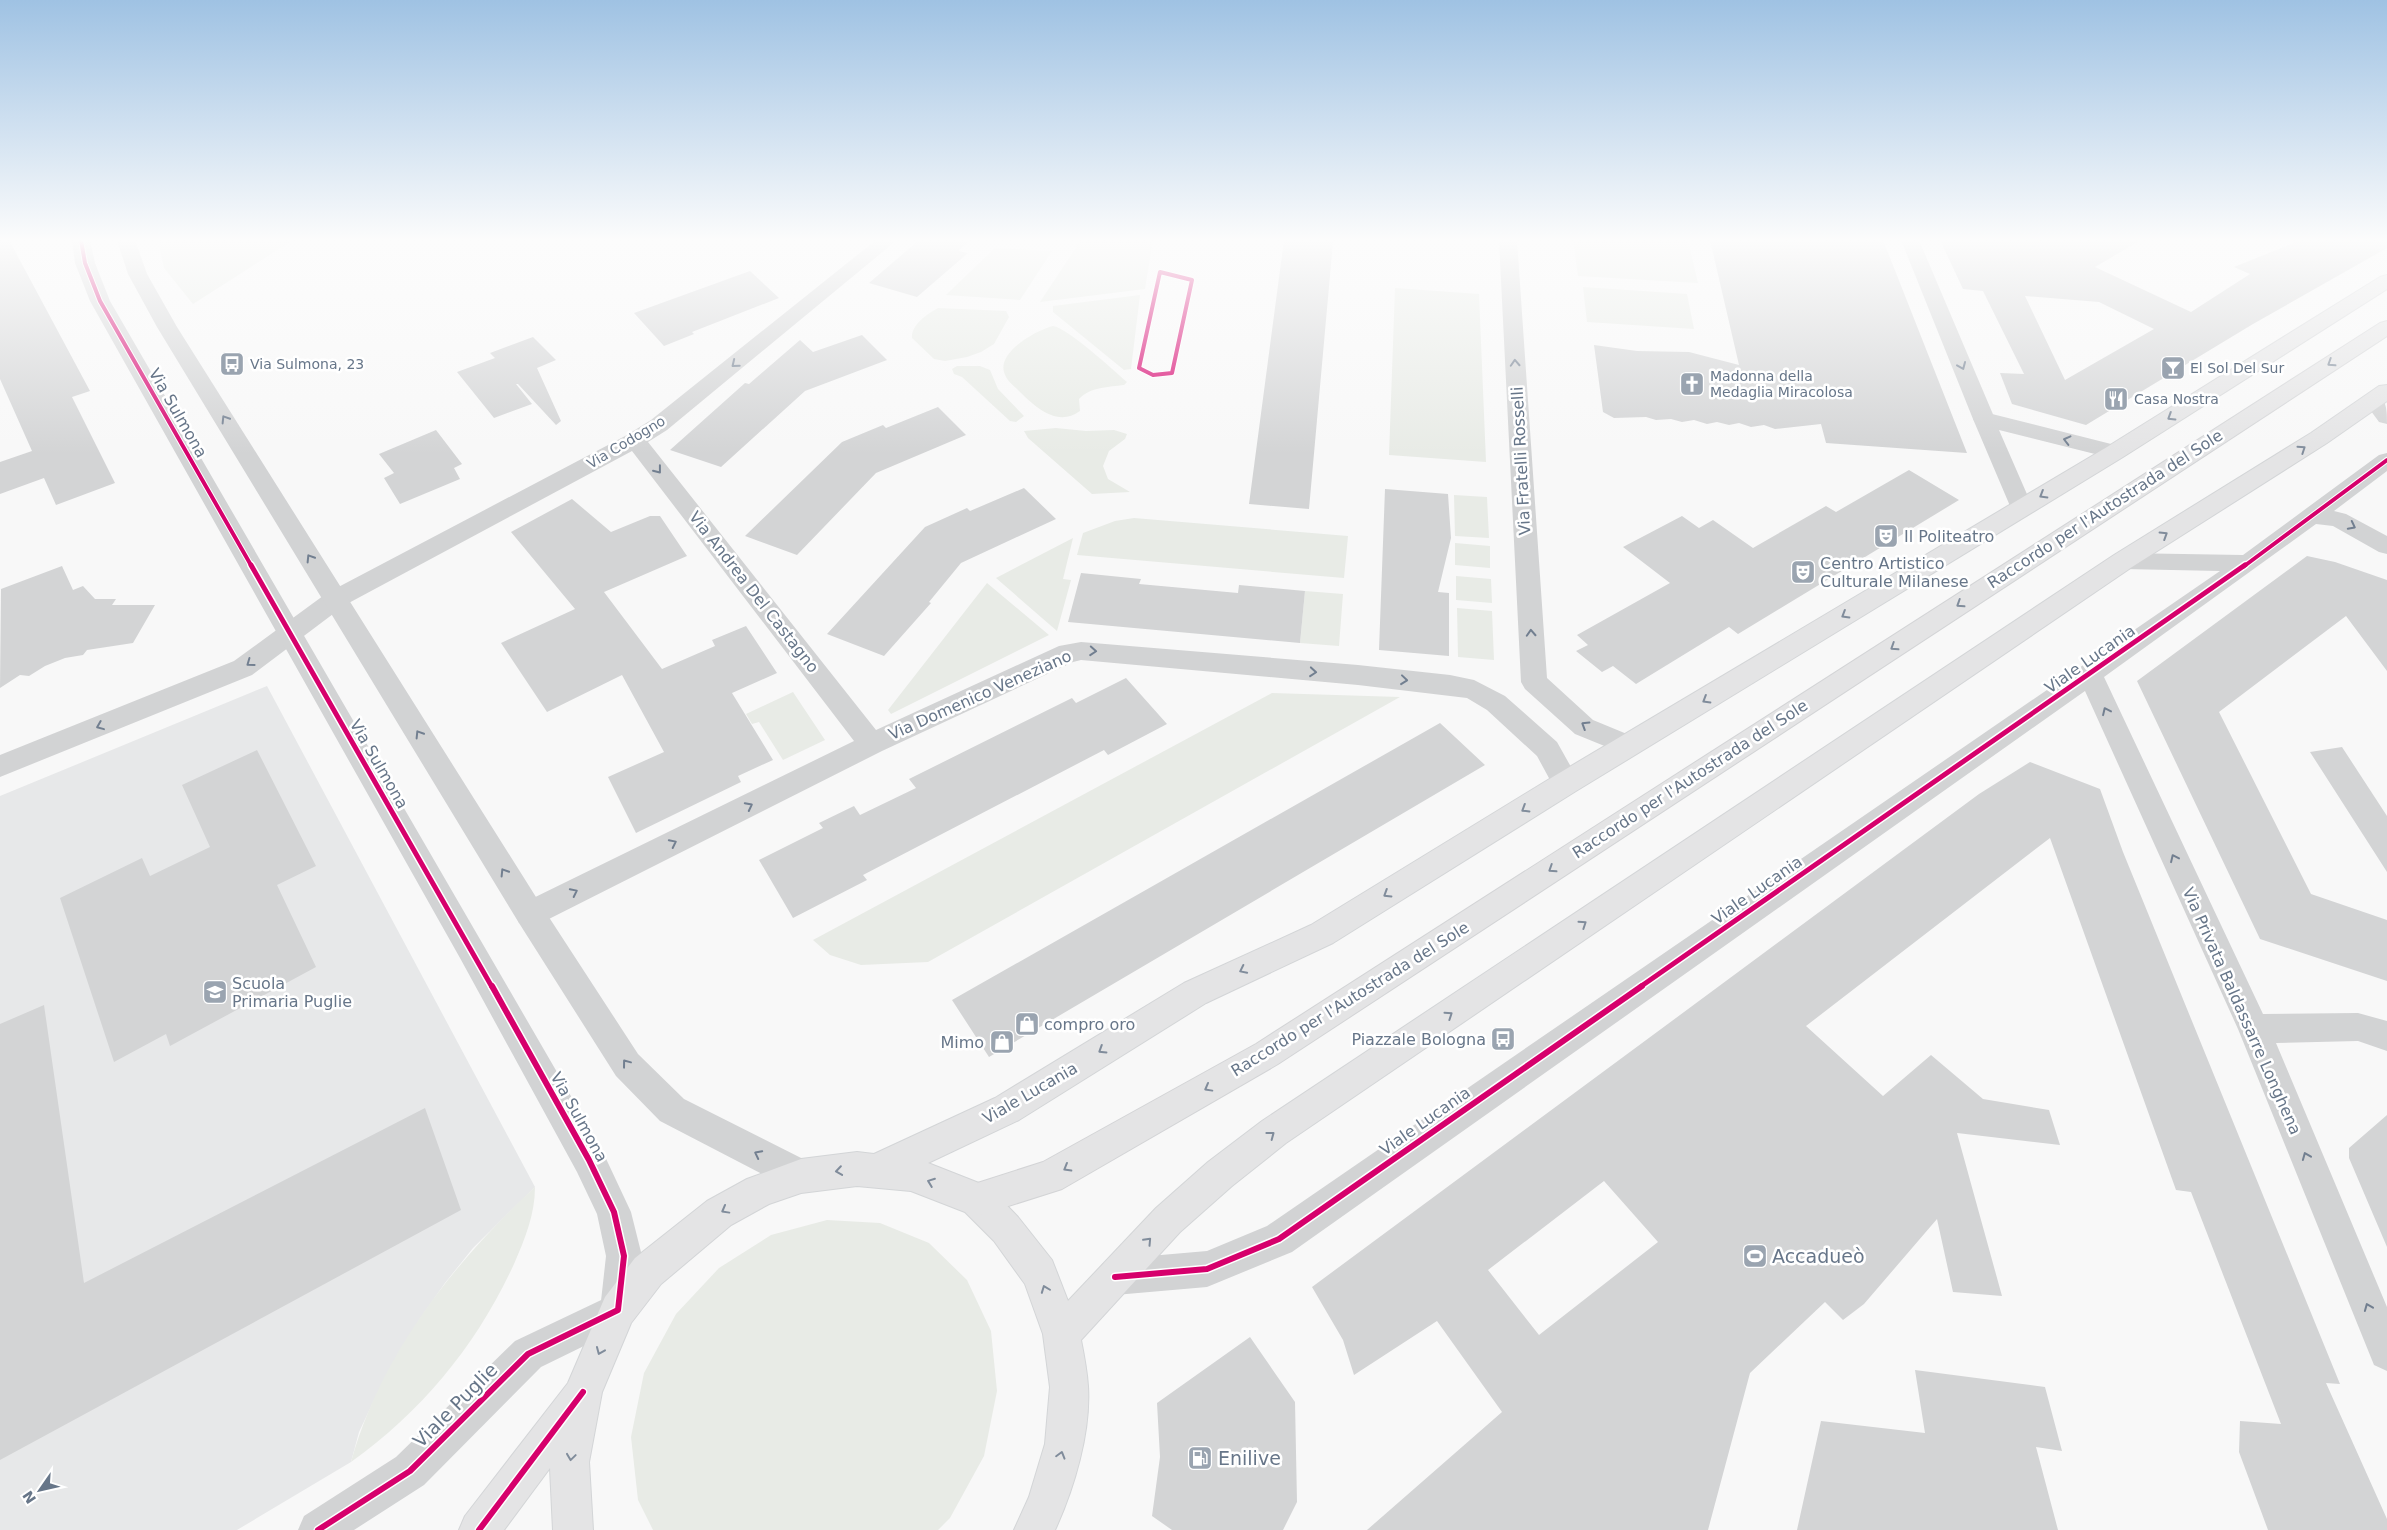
<svg xmlns="http://www.w3.org/2000/svg" width="2387" height="1530" font-family="'DejaVu Sans',sans-serif">
<style>
.built{fill:#e7e8e9}
.green{fill:#e8ebe6}
.building{fill:#d3d4d5;fill-rule:evenodd}
.lines{fill:none;stroke-linecap:round;stroke-linejoin:round}
.secondary-casing{stroke:#d3d5d7;stroke-width:2}
.trunk-casing{stroke:#d3d4d6;stroke-width:2}
.minor{fill:#d2d3d4;fill-rule:evenodd}
.tertiary{fill:#d2d3d4;fill-rule:evenodd}
.secondary{fill:#e4e4e5;fill-rule:evenodd}
.trunk{fill:#e4e4e5;fill-rule:evenodd}
.cycleway-far2-casing{stroke:#fff;stroke-width:6}
.cycleway-far1-casing{stroke:#fff;stroke-width:8}
.cycleway-casing{stroke:#fff;stroke-width:9}
.cycleway-far2{stroke:#d6006c;stroke-width:4}
.cycleway-far1{stroke:#d6006c;stroke-width:5}
.cycleway{stroke:#d6006c;stroke-width:6}
.oneway{stroke:#727f90}
.oneway2{stroke:#808c9b}
.labels{text-anchor:middle;dominant-baseline:central;stroke-width:5;stroke-linejoin:round;paint-order:stroke}
.far-poi-label{font-size:14px;fill:#677689;stroke:#fff;text-anchor:start}
.far-street-label{font-size:14px;fill:#677689;stroke:#fff}
.street-label{font-size:16px;fill:#677689;stroke:#fff}
.poi-label{font-size:16px;fill:#677689;stroke:#fff;text-anchor:start}
.near-poi-label{font-size:19px;fill:#677689;stroke:#fff;text-anchor:start}
.near-street-label{font-size:19px;fill:#677689;stroke:#fff}
</style>
<rect width="100%" height="100%" fill="#f8f8f8"/>
<path class="built" d="M267,686L535,1187L473,1248L445,1283L419,1320L376,1396L359,1432L351,1462L237,1530H0V796Z"/>
<path class="green" d="M158,240H293L193,304L164,268Z
M1081,240H1153L1145,289L1040,302Z
M1573,240H1688L1698,283L1578,276Z
M995,248L1052,251L1020,300L946,295Z
M1583,287L1687,294L1694,329L1587,322Z
M1395,288L1479,294L1486,462L1389,455Z
M1140,295L1131,369L1124,370L1053,312V306Z
M938,308L1006,311L1009,317L994,344L981,352L967,357L945,361L934,359L912,338C911,325 927,314 938,308Z
M1053,326C1068,328 1113,370 1127,382L1124,385C1109,387 1090,387 1079,399L1080,411C1057,428 1034,406 1018,390C1013,385 1006,380 1004,372C998,351 1037,330 1053,326Z
M957,366H980L990,370L998,389L1024,416L1016,422L1010,421L962,377L954,374L952,369Z
M1056,428L1086,431L1114,430L1127,434L1125,439L1109,451L1103,466L1108,479L1130,492L1092,494L1028,438L1024,431Z
M1454,495L1487,497L1489,538L1455,536Z
M1134,518L1348,536L1344,578L1077,555L1083,533L1115,521Z
M1073,538L1063,579L1071,580L1057,631L996,578Z
M1455,543L1490,546V568L1455,565Z
M1456,576L1491,579L1492,603L1456,600Z
M987,583L1049,635L891,714L888,710Z
M1305,591L1343,594L1339,646L1300,643Z
M1457,608L1492,611L1494,660L1458,657Z
M793,692L825,740L783,760L759,722L752,724L746,714Z
M1272,693L1400,697L928,962L861,965L830,955L813,940Z
M535,1187C535,1214 525,1239 514,1264C478,1343 422,1412 351,1462C381,1354 454,1262 535,1187Z
M827,1220L880,1223L929,1243L967,1280L991,1331L997,1391L984,1456L950,1518L938,1530H653L638,1500L631,1437L644,1373L676,1314L719,1268L771,1235Z"/>
<path class="building" d="M0,240H9L90,391L72,397L115,483L56,505L44,478L0,494V462L32,451L0,379Z
M919,240H971L958,251L968,253L917,297L869,283Z
M1284,240L1333,242L1309,509L1249,504Z
M1710,240H1883L1967,453L1826,443L1821,424L1775,429L1764,425L1751,427L1739,423L1729,425L1717,422L1707,424L1694,420L1682,422L1671,419L1656,420L1646,417L1614,418L1603,412L1594,345L1637,351L1689,352L1739,365Z
M1940,240H2141L2095,267L2191,312L2250,274L2234,267L2301,240H2387V248L2253,324L2086,425L2012,404L2000,373L2024,374L1983,291L1963,289ZM2025,296L2099,302L2154,329L2065,380Z
M750,271L779,298L692,332L694,334L664,346L634,313Z
M862,335L887,360L805,391L721,467L670,450L745,383L749,384L800,340L813,352Z
M533,337L556,360L537,368L561,421L556,425L518,384H516L532,404L494,418L457,372L495,358L490,353Z
M938,407L966,435L876,473L797,555L745,536L842,442L883,425L886,428Z
M436,430L462,464L454,468L460,479L400,504L384,478L394,473L379,454Z
M1909,470L1959,500L1738,634L1729,627L1636,684L1613,666L1602,672L1576,651L1588,645L1577,635L1670,583L1623,547L1682,516L1699,528L1713,520L1753,548L1826,506L1836,512Z
M1024,488L1056,519L961,563L929,602L931,603L884,656L827,634L925,527L967,508L970,511Z
M1385,489L1448,494L1451,538L1438,592L1449,593V656L1379,650Z
M572,499L611,532L650,516H660L687,556L604,592L662,669L715,646L712,640L746,626L777,673L732,693L773,760L738,776L741,782L636,833L608,777L664,752L622,675L547,712L501,643L575,609L511,532Z
M2307,556L2335,562L2387,580V671L2346,616L2219,712L2311,894L2387,920V981L2260,939L2137,681Z
M62,566L73,590L83,586L95,599H116L112,605H155L133,643L87,650L83,655L65,658L45,666L29,676L20,675L0,688L1,589Z
M1081,573L1141,579L1139,584L1238,593L1239,585L1305,591L1300,643L1068,622Z
M1126,678L1167,724L1108,755L1104,750L863,875L867,880L793,918L759,860L823,828L819,823L854,806L860,815L916,788L909,779L1072,698L1076,703Z
M1440,723L1485,765L989,1057L952,1000Z
M2342,747L2387,816V872L2310,752Z
M257,750L316,866L277,885L316,967L170,1046L166,1034L114,1062L60,898L142,858L150,876L210,847L182,785Z
M2030,762L2100,789L2123,852L2340,1384L2326,1383L2387,1519V1530H2268L2239,1452L2240,1421L2281,1424L2191,1192L2176,1190L2050,838L1806,1026L1883,1096L1931,1055L1983,1099L2049,1110L2060,1145L1957,1133L2002,1296L1953,1292L1937,1219L1864,1304L1843,1320L1825,1302L1750,1373L1708,1530H1367L1502,1412L1437,1321L1354,1375L1343,1340L1312,1287L1979,794ZM1604,1181L1658,1242L1539,1335L1488,1270Z
M44,1005L84,1283L425,1108L461,1210L0,1460V1024Z
M2387,1115V1247L2349,1158V1148Z
M1250,1337L1295,1402L1297,1502L1283,1530H1172L1152,1516L1160,1457L1157,1403Z
M1915,1370L2045,1387L2062,1451L2036,1447L2058,1530H1797L1821,1421L1925,1433Z"/>
<g class="lines">
<defs>
<path id="secondary" d="M2387,275V289L2123,457L1576,791L1333,943L1206,1003L1019,1120L928,1163L989,1187L1018,1217L1052,1260L1068,1301L1156,1208L1208,1162L1262,1121L2114,555L2311,433L2379,386L2387,385V401L2327,443L2132,567L1286,1143L1232,1186L1180,1232L1081,1340C1084,1355 1087,1371 1088,1386C1091,1432 1074,1489 1055,1530H1014L1029,1497L1045,1444L1050,1387L1043,1334L1025,1284L994,1241L965,1212L911,1191L857,1186L801,1193L769,1204L731,1225L661,1284L631,1323L602,1392L589,1462L593,1530H553L550,1468L504,1530H459L465,1516L568,1383L605,1297L635,1258L707,1201L747,1179L801,1159L857,1152L874,1154L995,1098L1184,983L1311,925L1556,775L2107,447L2380,277Z"/>
<path id="trunk" d="M2387,321V336L1278,1064L1062,1189L977,1216L965,1211L960,1199L965,1187L1043,1162L1256,1044L2380,323Z"/>
</defs>
<use href="#secondary" class="secondary-casing"/>
<use href="#trunk" class="trunk-casing"/>
<path class="minor" d="M876,240H897L667,430L648,442L876,730L1059,646L1081,642L1358,665L1450,675L1474,680L1505,696L1557,742L1580,783L1576,791L1566,794L1556,791L1537,756L1487,710L1467,698L1358,685L1081,660L1073,662L882,751L541,923L530,927L519,923L515,914L519,905L854,741L632,451L345,605L252,675L0,777V755L234,661L327,593L627,435L651,420Z
M1499,240H1517L1547,678L1593,720L1639,739L1643,746L1639,753L1629,756L1575,734L1525,689L1521,682Z
M2374,394C2387,398 2387,410 2387,424L2379,422L2363,400L2366,395Z
M1984,412L2123,447L2126,452L2123,457L2115,459L1999,430L2033,508L2029,513L2021,516L2013,513L1973,419L1976,414Z
M2387,453V471L2334,511L2346,514L2387,536V554L2379,552L2333,526L2316,524L2104,677L2263,1014L2358,1013L2387,1021V1051L2358,1041L2276,1043L2387,1307V1371L2374,1365L2238,1029L2085,691L1292,1252L1207,1287L1115,1295L1102,1290L1097,1277L1102,1264L1115,1259L1207,1251L1267,1226L2220,571L2123,569L2114,567L2111,561L2114,555L2123,553L2243,555L2379,455Z
M618,1292L631,1297L636,1310L631,1323L541,1367L424,1485L354,1530H298L304,1516L396,1457L515,1341Z"/>
<path class="tertiary" d="M72,240H90L95,263L110,301L601,1148L631,1212L642,1256L636,1310L631,1323L618,1328L605,1323L600,1310L606,1256L597,1214L577,1172L460,958L90,301L75,263Z
M117,240H135L147,274L177,327L541,905L638,1054L684,1099L813,1164L818,1176L813,1188L801,1193L789,1188L660,1121L616,1076L519,923L157,327L128,274Z
M1901,240H1919L1995,419L1992,424L1984,426L1976,424L1973,419Z"/>
<use href="#secondary" class="secondary"/>
<use href="#trunk" class="trunk"/>
<defs>
<path id="cycleway-far2" d="M81,240L85,263L100,301L252,567
M1160,272L1192,280L1172,373L1153,375L1139,368Z
M2243,567L2387,460"/>
<path id="cycleway-far1" d="M251,565L492,987
M1640,987L2245,565"/>
<path id="cycleway" d="M1115,1277L1207,1269L1279,1239L1642,986
M318,1530L410,1471L528,1354L618,1310L624,1256L614,1212L589,1160L492,986
M479,1530L583,1392"/>
</defs>
<use href="#cycleway-far2" class="cycleway-far2-casing"/>
<use href="#cycleway-far1" class="cycleway-far1-casing"/>
<use href="#cycleway" class="cycleway-casing"/>
<use href="#cycleway-far2" class="cycleway-far2"/>
<use href="#cycleway-far1" class="cycleway-far1"/>
<use href="#cycleway" class="cycleway"/>
</g>
<defs><path id="oneway-chevron" d="M-2-3.5L2.5 0L-2 3.5" fill="none" stroke-width="1.6" stroke-linecap="round" stroke-linejoin="round" transform="scale(1.25)"/></defs>
<g class="oneway">
<use href="#oneway-chevron" transform="translate(1515 363) rotate(-93)"/>
<use href="#oneway-chevron" transform="translate(735 364) rotate(141)"/>
<use href="#oneway-chevron" transform="translate(1962 366) rotate(67)"/>
<use href="#oneway-chevron" transform="translate(225 419) rotate(-122)"/>
<use href="#oneway-chevron" transform="translate(2067 440) rotate(-166)"/>
<use href="#oneway-chevron" transform="translate(658 470) rotate(52)"/>
<use href="#oneway-chevron" transform="translate(2352 526) rotate(27)"/>
<use href="#oneway-chevron" transform="translate(310 558) rotate(-122)"/>
<use href="#oneway-chevron" transform="translate(1531 633) rotate(-93)"/>
<use href="#oneway-chevron" transform="translate(1093 651) rotate(4)"/>
<use href="#oneway-chevron" transform="translate(250 663) rotate(144)"/>
<use href="#oneway-chevron" transform="translate(1313 672) rotate(5)"/>
<use href="#oneway-chevron" transform="translate(1404 680) rotate(6)"/>
<use href="#oneway-chevron" transform="translate(2106 711) rotate(-115)"/>
<use href="#oneway-chevron" transform="translate(1585 725) rotate(-148)"/>
<use href="#oneway-chevron" transform="translate(100 726) rotate(158)"/>
<use href="#oneway-chevron" transform="translate(419 734) rotate(-122)"/>
<use href="#oneway-chevron" transform="translate(749 806) rotate(-27)"/>
<use href="#oneway-chevron" transform="translate(673 843) rotate(-26)"/>
<use href="#oneway-chevron" transform="translate(2174 858) rotate(-115)"/>
<use href="#oneway-chevron" transform="translate(504 872) rotate(-122)"/>
<use href="#oneway-chevron" transform="translate(574 892) rotate(-26)"/>
<use href="#oneway-chevron" transform="translate(626 1063) rotate(-127)"/>
<use href="#oneway-chevron" transform="translate(758 1154) rotate(-153)"/>
<use href="#oneway-chevron" transform="translate(2306 1156) rotate(-112)"/>
<use href="#oneway-chevron" transform="translate(2368 1307) rotate(-112)"/>
</g>
<g class="oneway2">
<use href="#oneway-chevron" transform="translate(2331 363) rotate(147)"/>
<use href="#oneway-chevron" transform="translate(2171 417) rotate(148)"/>
<use href="#oneway-chevron" transform="translate(2302 449) rotate(-34)"/>
<use href="#oneway-chevron" transform="translate(2043 495) rotate(149)"/>
<use href="#oneway-chevron" transform="translate(2164 535) rotate(-32)"/>
<use href="#oneway-chevron" transform="translate(1960 604) rotate(147)"/>
<use href="#oneway-chevron" transform="translate(1845 615) rotate(149)"/>
<use href="#oneway-chevron" transform="translate(1894 647) rotate(147)"/>
<use href="#oneway-chevron" transform="translate(1706 700) rotate(149)"/>
<use href="#oneway-chevron" transform="translate(1525 809) rotate(148)"/>
<use href="#oneway-chevron" transform="translate(1552 869) rotate(147)"/>
<use href="#oneway-chevron" transform="translate(1387 894) rotate(148)"/>
<use href="#oneway-chevron" transform="translate(1583 924) rotate(-34)"/>
<use href="#oneway-chevron" transform="translate(1243 970) rotate(154)"/>
<use href="#oneway-chevron" transform="translate(1449 1015) rotate(-34)"/>
<use href="#oneway-chevron" transform="translate(1102 1050) rotate(148)"/>
<use href="#oneway-chevron" transform="translate(1208 1088) rotate(151)"/>
<use href="#oneway-chevron" transform="translate(1271 1135) rotate(-37)"/>
<use href="#oneway-chevron" transform="translate(1067 1168) rotate(150)"/>
<use href="#oneway-chevron" transform="translate(839 1171) rotate(172)"/>
<use href="#oneway-chevron" transform="translate(931 1182) rotate(-159)"/>
<use href="#oneway-chevron" transform="translate(725 1210) rotate(151)"/>
<use href="#oneway-chevron" transform="translate(1148 1241) rotate(-47)"/>
<use href="#oneway-chevron" transform="translate(1045 1289) rotate(-111)"/>
<use href="#oneway-chevron" transform="translate(600 1351) rotate(113)"/>
<use href="#oneway-chevron" transform="translate(1061 1455) rotate(-74)"/>
<use href="#oneway-chevron" transform="translate(571 1457) rotate(98)"/>
</g>
<linearGradient id="sky" x2="0" y2="1"><stop stop-color="#9fc2e3"/><stop offset="0.53" stop-color="#fcfcfc"/><stop offset="1" stop-color="#fcfcfc" stop-opacity="0"/></linearGradient>
<rect width="2387" height="454" fill="url(#sky)"/>
<defs>
<symbol id="bus-square" viewBox="-11 -11 22 22"><rect x="-9" y="-9" width="18" height="18" rx="4" fill="#9aa4b0" stroke="#fff"/><path d="M-5-6H5V4H4V6H2V4H-2V6H-4V4H-5ZM-3.5-4V0h7V-4ZM-3.5 1.2v1.5H-2V1.2ZM2 1.2v1.5H3.5V1.2Z" fill="#fff"/></symbol>
<symbol id="bar-square" viewBox="-11 -11 22 22"><rect x="-9" y="-9" width="18" height="18" rx="4" fill="#9aa4b0" stroke="#fff"/><path d="M-6-5H6L.8 .8V4.5H3.5V6h-7V4.5H-.8V.8Z" fill="#fff"/></symbol>
<symbol id="church-square" viewBox="-11 -11 22 22"><rect x="-9" y="-9" width="18" height="18" rx="4" fill="#9aa4b0" stroke="#fff"/><path d="M-1.2-6h2.4v3.5h3.3v2.4h-3.3V6h-2.4V-.1h-3.3v-2.4h3.3Z" fill="#fff"/></symbol>
<symbol id="restaurant-square" viewBox="-11 -11 22 22"><rect x="-9" y="-9" width="18" height="18" rx="4" fill="#9aa4b0" stroke="#fff"/><path d="M-5-6h1v4h1v-4h1v4h1v-4h1v5L-1.5 .5V6h-2V.5L-5-1ZM5-6V6H3V1.5H1.5Q1.5-4 5-6Z" fill="#fff"/></symbol>
<symbol id="theatre-square" viewBox="-11 -11 22 22"><rect x="-9" y="-9" width="18" height="18" rx="4" fill="#9aa4b0" stroke="#fff"/><path d="M-5-5.5Q0-4 5-5.5V0Q5 5 0 6Q-5 5-5 0ZM-3.3-2.5H-1v1.5H-3.3ZM1-2.5H3.3v1.5H1ZM-2.8 1Q0 5.5 2.8 1Z" fill="#fff"/></symbol>
<symbol id="school-square" viewBox="-11 -11 22 22"><rect x="-9" y="-9" width="18" height="18" rx="4" fill="#9aa4b0" stroke="#fff"/><path d="M0-5L7-2L0 1L-7-2ZM-4 1L0 2.5L4 1V4Q0 6-4 4Z" fill="#fff"/></symbol>
<symbol id="shop-square" viewBox="-11 -11 22 22"><rect x="-9" y="-9" width="18" height="18" rx="4" fill="#9aa4b0" stroke="#fff"/><path d="M-5-2.5h2.3a2.7 3.5 0 0 1 5.4 0H5L5.5 6h-11ZM-1.5-2.5h3a1.5 2.3 0 0 0-3 0Z" fill="#fff"/></symbol>
<symbol id="stadium-square" viewBox="-11 -11 22 22"><rect x="-9" y="-9" width="18" height="18" rx="4" fill="#9aa4b0" stroke="#fff"/><path d="M0-5a6.5 5 0 1 0 0 10a6.5 5 0 1 0 0-10ZM-3.5-1.8h7v3.6h-7Z" fill="#fff"/></symbol>
<symbol id="fuel-square" viewBox="-11 -11 22 22"><rect x="-9" y="-9" width="18" height="18" rx="4" fill="#9aa4b0" stroke="#fff"/><path d="M-5.5-6h7V0h2V4h1.3V-2.5L3-4.5l.8-.8L6-3V5H2.5V1h-1V6h-7ZM-4.2-4.7v3.2H.2V-4.7Z" fill="#fff"/></symbol>
</defs>
<g fill-rule="evenodd">
<use href="#bus-square" x="218" y="350" width="28" height="28"/>
<use href="#bar-square" x="2159" y="354" width="28" height="28"/>
<use href="#church-square" x="1678" y="370" width="28" height="28"/>
<use href="#restaurant-square" x="2102" y="385" width="28" height="28"/>
<use href="#theatre-square" x="1872" y="522" width="28" height="28"/>
<use href="#theatre-square" x="1789" y="558" width="28" height="28"/>
<use href="#school-square" x="201" y="978" width="28" height="28"/>
<use href="#shop-square" x="1013" y="1010" width="28" height="28"/>
<use href="#bus-square" x="1489" y="1025" width="28" height="28"/>
<use href="#shop-square" x="988" y="1028" width="28" height="28"/>
<use href="#stadium-square" x="1741" y="1242" width="28" height="28"/>
<use href="#fuel-square" x="1186" y="1444" width="28" height="28"/>
</g>
<g class="labels">
<g class="far-poi-label">
<text x="250" y="364">Via Sulmona, 23</text>
<text x="2190" y="368">El Sol Del Sur</text>
<text x="1710" y="376">Madonna della<tspan x="1710" dy="16">Medaglia Miracolosa</tspan></text>
<text x="2134" y="399">Casa Nostra</text>
</g>
<g class="far-street-label">
<text transform="translate(626 442) rotate(-31)">Via Codogno</text>
</g>
<g class="street-label">
<text transform="translate(178 413) rotate(60)">Via Sulmona</text>
<text transform="translate(1521 461) rotate(-93)">Via Fratelli Rosselli</text>
<text transform="translate(2105 509) rotate(-33)">Raccordo per l'Autostrada del Sole</text>
<text transform="translate(754 592) rotate(52)">Via Andrea Del Castagno</text>
<text transform="translate(2090 659) rotate(-35)">Viale Lucania</text>
<text transform="translate(980 695) rotate(-24)">Via Domenico Veneziano</text>
<text transform="translate(379 764) rotate(60)">Via Sulmona</text>
<text transform="translate(1690 779) rotate(-33)">Raccordo per l'Autostrada del Sole</text>
<text transform="translate(1757 890) rotate(-35)">Viale Lucania</text>
<text transform="translate(1350 999) rotate(-32)">Raccordo per l'Autostrada del Sole</text>
<text transform="translate(2242 1011) rotate(66)">Via Privata Baldassarre Longhena</text>
<text transform="translate(1030 1093) rotate(-30)">Viale Lucania</text>
<text transform="translate(579 1117) rotate(61)">Via Sulmona</text>
<text transform="translate(1425 1121) rotate(-35)">Viale Lucania</text>
</g>
<g class="poi-label">
<text x="1904" y="536">Il Politeatro</text>
<text x="1820" y="563">Centro Artistico<tspan x="1820" dy="18">Culturale Milanese</tspan></text>
<text x="232" y="983">Scuola<tspan x="232" dy="18">Primaria Puglie</tspan></text>
<text x="1044" y="1024">compro oro</text>
<text x="1486" y="1039" text-anchor="end">Piazzale Bologna</text>
<text x="984" y="1042" text-anchor="end">Mimo</text>
</g>
<g class="near-poi-label">
<text x="1772" y="1256">Accadueò</text>
<text x="1218" y="1458">Enilive</text>
</g>
<g class="near-street-label">
<text transform="translate(455 1405) rotate(-45)">Viale Puglie</text>
</g>
</g>
<g transform="translate(40 1490) rotate(236)" stroke="#ffffff" stroke-width="4" paint-order="stroke">
<path d="M0-4L9 19L0 12L-9 19Z" fill="#677689"/>
<text y="-8" font-size="14" font-weight="bold" text-anchor="middle" fill="#677689">N</text>
</g>
</svg>
